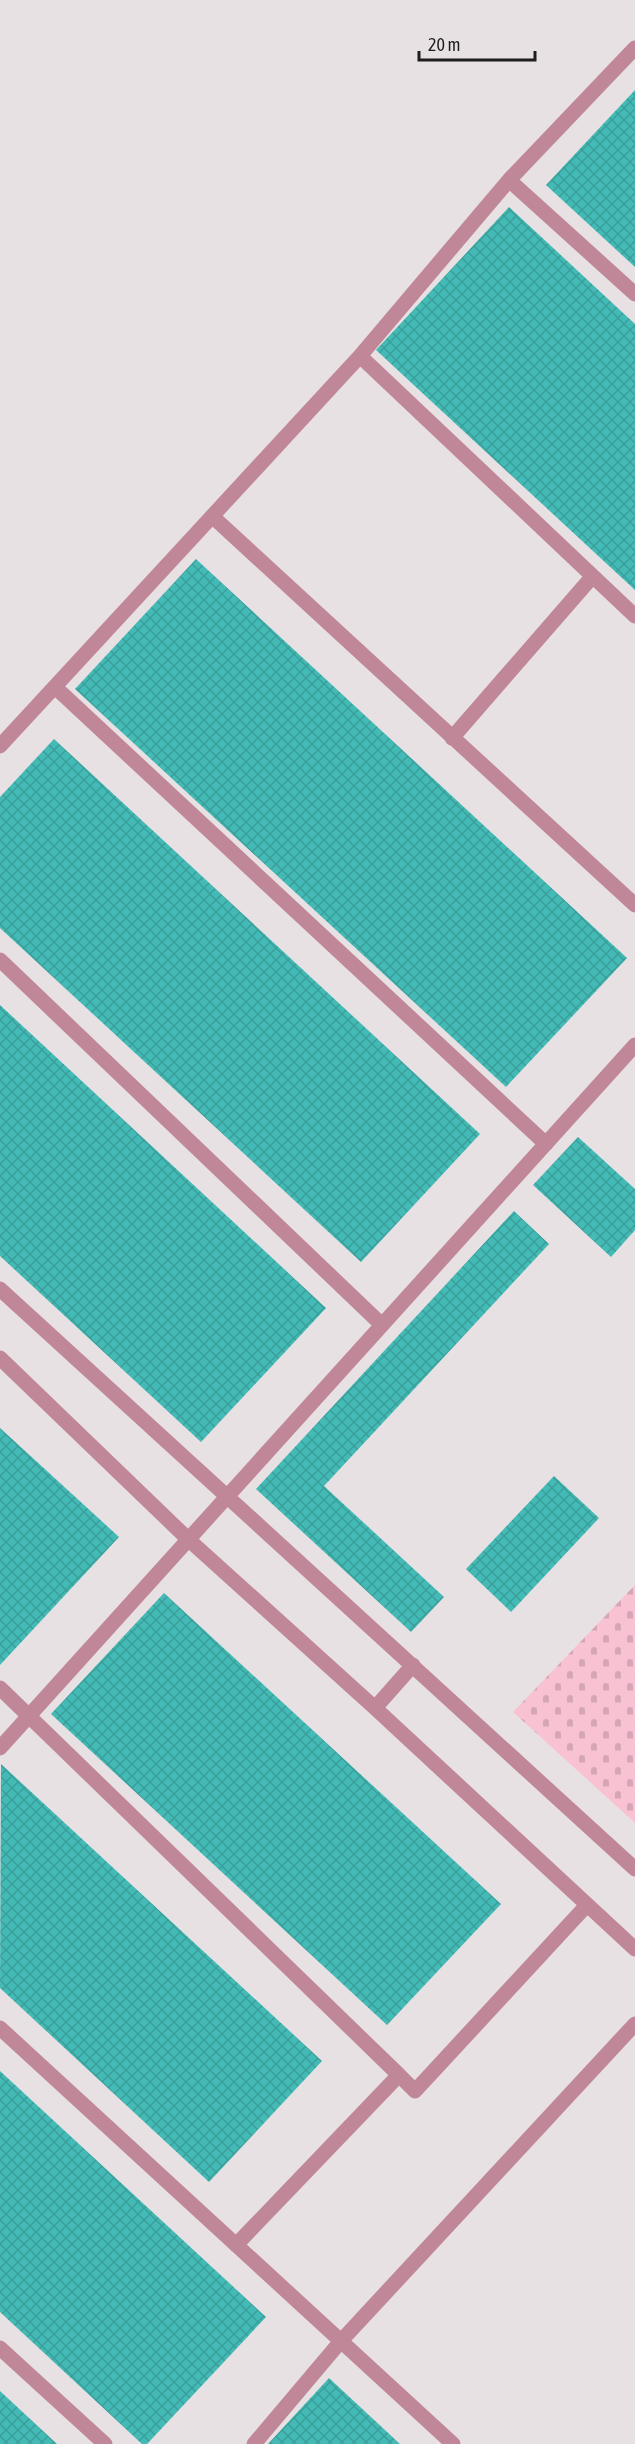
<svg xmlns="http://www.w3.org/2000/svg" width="635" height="2444" font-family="'Asap Condensed',sans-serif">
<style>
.cemetery{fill:url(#cemetery-stones)}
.building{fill:url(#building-cross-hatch)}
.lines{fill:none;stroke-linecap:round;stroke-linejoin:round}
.minor{stroke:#c08799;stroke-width:15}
</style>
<defs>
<pattern id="cemetery-stones" width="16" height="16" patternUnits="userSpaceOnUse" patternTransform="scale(1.5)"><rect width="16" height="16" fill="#f9c2d3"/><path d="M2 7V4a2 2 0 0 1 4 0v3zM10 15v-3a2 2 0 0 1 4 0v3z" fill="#d5a6b5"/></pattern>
<pattern id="building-cross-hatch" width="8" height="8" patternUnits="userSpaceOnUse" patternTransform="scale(1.5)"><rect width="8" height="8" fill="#43bab5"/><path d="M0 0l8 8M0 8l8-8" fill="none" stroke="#3a9f9b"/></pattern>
</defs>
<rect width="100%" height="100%" fill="#e7e1e3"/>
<path class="cemetery" d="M635,1585V1823L513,1712Z"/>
<path class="building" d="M635,90V267L546,185Z
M509,207L635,324V590L376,350Z
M196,559L627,958L506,1087L75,689Z
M54,739L480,1134L361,1262L0,928V797Z
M0,1005L326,1308L201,1442L0,1256Z
M578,1137L635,1189V1230L611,1257L533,1185Z
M514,1211L549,1244L324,1486L444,1597L411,1632L256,1489Z
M0,1428L119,1537L0,1665Z
M554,1476L599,1518L511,1612L466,1569Z
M164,1593L501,1904L387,2025L51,1714Z
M1,1764L322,2061L209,2182L0,1988Z
M0,2071L266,2317L147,2444H142L0,2312Z
M329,2378L400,2444H268Z
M0,2391L57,2444H0Z"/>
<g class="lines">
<path class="minor" d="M509,180L635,294
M360,356L635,616
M212,516L635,905
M55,687L546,1144
M452,738L592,577
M0,746L360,356L509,180L635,48
M0,960L382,1325
M0,1289L635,1869
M0,1358L189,1540L375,1708L635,1949
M0,1688L399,2075
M375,1708L413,1665
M0,1748L635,1045
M0,2028L453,2444
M236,2245L399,2075L415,2091L587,1905
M0,2348L105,2444
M254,2444L341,2341L635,2024"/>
</g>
<path d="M419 51v9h116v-9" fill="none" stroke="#1f1c1d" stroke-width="3"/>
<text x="428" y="51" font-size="18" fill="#1f1c1d" stroke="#e7e1e3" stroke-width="4.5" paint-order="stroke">20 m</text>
</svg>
